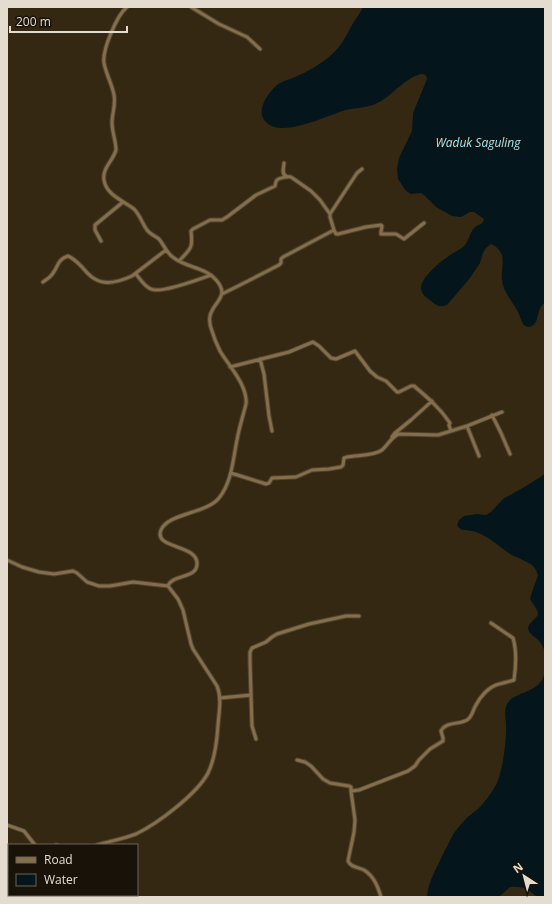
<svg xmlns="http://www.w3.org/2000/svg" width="552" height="904" font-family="'Open Sans',sans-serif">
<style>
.water{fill:#04161b}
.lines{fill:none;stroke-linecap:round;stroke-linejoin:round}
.street-casing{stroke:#514531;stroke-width:5}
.street{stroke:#846e4b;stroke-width:3}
.labels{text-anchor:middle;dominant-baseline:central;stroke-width:3;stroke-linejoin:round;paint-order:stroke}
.water-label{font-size:12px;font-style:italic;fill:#9de7fb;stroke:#181209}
</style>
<rect width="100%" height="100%" fill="#352813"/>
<path class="water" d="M363,7H545V303C536,308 540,322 532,326C529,328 526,327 523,324C521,320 519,314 517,310C511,300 503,291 502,280C501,272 504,263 502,255C500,250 496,246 491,244L486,248L483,253L480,263L470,278L447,305C439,308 436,305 431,301C428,298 423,296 422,292C415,280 446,257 455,252C458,250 461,249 463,247C469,242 469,234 474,228C478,224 483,225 484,219L474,212H470L461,217L452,216L436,207L424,195L421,193L411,194L406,191L398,179L397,169L399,158L412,131L413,113L427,79C425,64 398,88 393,92C388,97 380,102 373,105C364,108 355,108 346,110C328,115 281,139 266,122C255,112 267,94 276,86C281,81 289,80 295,77C307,72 319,65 329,57C336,51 342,44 346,36C348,32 350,29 352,25C355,19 360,14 363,7Z
M545,473V655C545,650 542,644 538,640C535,637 528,633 528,628C528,624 536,618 538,615C538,608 533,605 530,599L531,595L538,575C537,573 536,569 534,567C531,563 518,558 512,555C500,548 490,537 476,532C469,529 461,533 457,525L459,520L464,516L477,514L486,515L491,512L503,499L526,486L542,476Z
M545,662V897H537C528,889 523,886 510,887L499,897H427C428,881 438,866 444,852C448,846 450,839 454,833C457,829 460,825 464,821C468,816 473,813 478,809C485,802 491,793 496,785C502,773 506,745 506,731C507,723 503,712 507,704C514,692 533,694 542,680C545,675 544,668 545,662Z"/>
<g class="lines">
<defs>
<path id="street" d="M191,7L219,24L247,37L260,49
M284,163C284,167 281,174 286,176
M334,230L330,217V214L357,173L362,169
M101,241L95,230V225L123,202
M179,261C191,248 193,249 191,231L193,229L210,220H222L227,217L256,195L275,186C275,185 276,181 277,180C279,178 288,176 291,177L311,191L320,200L330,214
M136,274C140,279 145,287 151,289C160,294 200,279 211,275
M43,282C47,279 51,277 53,273C59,265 57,260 68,256C73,258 77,262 81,266C85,270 89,276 95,279C106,286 121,281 132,276L166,250
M222,294L248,281L279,265L281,263V259L283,257L334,230L336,234H338L366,227L381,225L382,226L381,232V234H396L404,239L424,223
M260,359L264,374L269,416L272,431
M230,367L289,352L308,344L313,342L319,346L331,358L336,359L355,351L370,371L377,377L386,381L397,392H399L411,386H414C427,397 440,408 450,423L449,425L451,431
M492,415L501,433L510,454
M467,426L479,456
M392,437L395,433L411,420L432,401
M231,473L266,484L269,483L272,478L296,477L312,470L329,469L341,467L343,465L344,458L347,457C357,455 374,456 382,450C388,445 391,437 399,434L438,435L467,426L502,412
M7,560L22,567L39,572L54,574L73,571L77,573L87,582L99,586H110L133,582L168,586
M220,698L251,695
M256,739L252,726L251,695L250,661V652L252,648L266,642L272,637L277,634L309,624L346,616H359
M297,760L305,762L311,766L323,779L330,783L349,786L351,787V791
M7,825L24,831L35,845
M56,845H57
M97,845C110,841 123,839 136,834C157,824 197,794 208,773C215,759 217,741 218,725C219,712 222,698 217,686L193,649L191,644L183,610L178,599L168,586C172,574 197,579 197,564C198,544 153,549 161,530C168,513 206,514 219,498C232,482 233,459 237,440C239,428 243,416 246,404C248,386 229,366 220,351C217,345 214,338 212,331C210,326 209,321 210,316C213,302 230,297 217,281C206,267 187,268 174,258C167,254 164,245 159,239C155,236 150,234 147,230C142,223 140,215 134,209C124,201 106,195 104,180C102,168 113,161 116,150C116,141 112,132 112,123C112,113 116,105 114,95C112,84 106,74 104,63C102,50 117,15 127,7
M7,874L9,873
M123,895L124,897
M381,897C378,887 374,876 364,870C359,867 351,868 348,861L354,832L355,820L351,791L359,790L408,771L415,766L419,760L430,749L443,741V738L441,731C446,721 459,725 467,720C473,716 472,711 476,705C480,697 488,688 496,685C502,683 508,682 514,680C516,666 517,651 513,638L491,623"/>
</defs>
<use href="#street" class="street-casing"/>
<use href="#street" class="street"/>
</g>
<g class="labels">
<g class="water-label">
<text x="478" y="142">Waduk Saguling</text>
</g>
</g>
<rect width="552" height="904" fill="none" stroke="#e5dcd0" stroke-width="16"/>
<rect x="8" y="844" width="130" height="52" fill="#181209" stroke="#6a6359"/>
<rect x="16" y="857" width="20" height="6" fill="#846e4b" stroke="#6a6359"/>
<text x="44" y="864" font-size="12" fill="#e5dcd0">Road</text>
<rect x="16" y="874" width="20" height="12" fill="#04161b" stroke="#6a6359"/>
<text x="44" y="884" font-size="12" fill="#e5dcd0">Water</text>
<g transform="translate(524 876) rotate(324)" stroke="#181209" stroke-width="3" paint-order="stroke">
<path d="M0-3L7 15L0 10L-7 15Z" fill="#e5dcd0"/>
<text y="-6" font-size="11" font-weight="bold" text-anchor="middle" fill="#e5dcd0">N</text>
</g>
<path d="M10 26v6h117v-6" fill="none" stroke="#e5dcd0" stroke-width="2"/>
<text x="16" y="26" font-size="12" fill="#e5dcd0" stroke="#181209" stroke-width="3" paint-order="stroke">200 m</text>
</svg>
